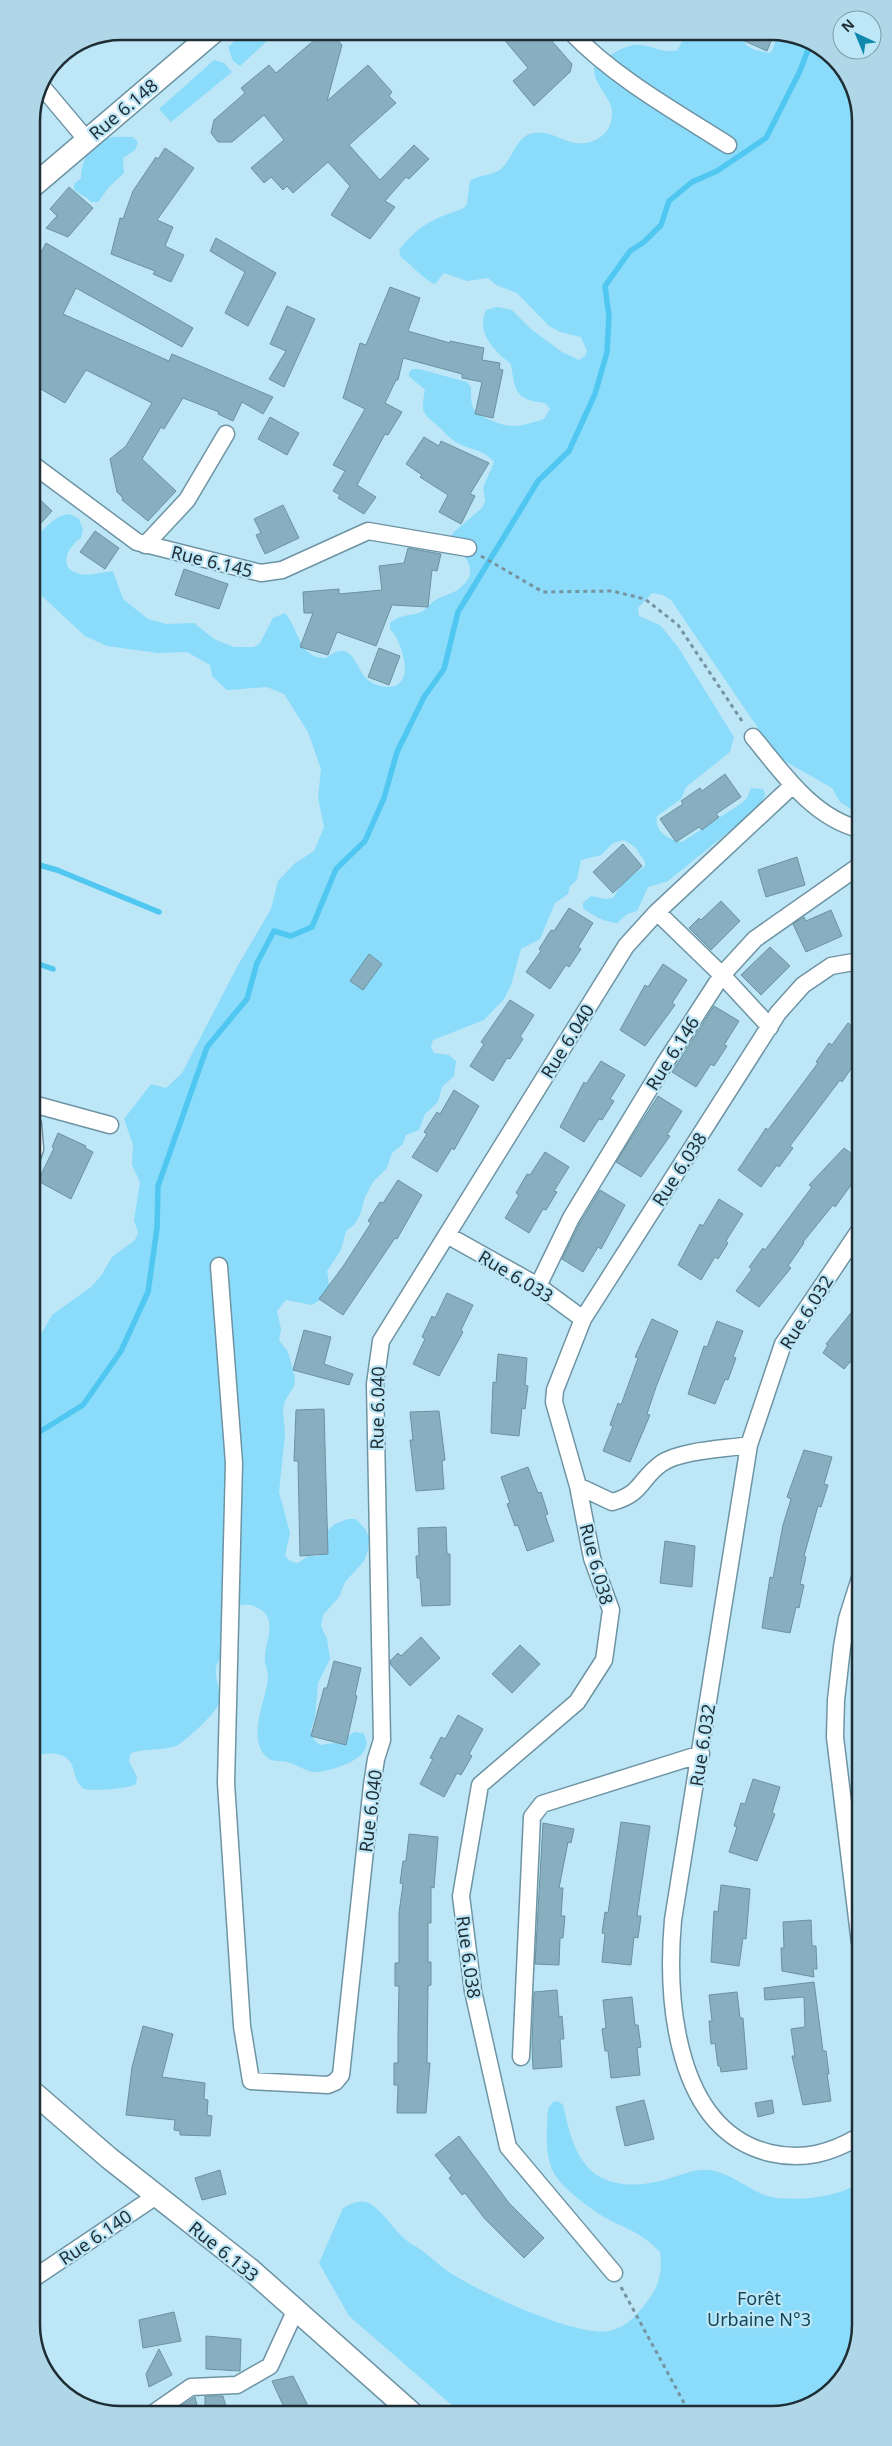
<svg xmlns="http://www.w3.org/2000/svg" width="892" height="2446" font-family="'Noto Sans',sans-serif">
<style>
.green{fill:#8bdbfa}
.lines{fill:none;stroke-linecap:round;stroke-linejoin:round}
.stream{stroke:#50c7f0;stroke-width:5.5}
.building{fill:#88afbf;stroke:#6b92a1}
.minor-casing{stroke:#6e94a4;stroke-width:19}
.tertiary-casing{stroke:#6e94a4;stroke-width:24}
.path{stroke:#7694a0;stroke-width:3;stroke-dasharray:4 4;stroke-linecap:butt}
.minor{stroke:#fff;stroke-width:16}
.tertiary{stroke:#fff;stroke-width:21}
.labels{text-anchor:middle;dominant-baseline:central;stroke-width:4.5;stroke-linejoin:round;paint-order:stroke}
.street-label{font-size:18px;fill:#1e2e34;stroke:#bde6f7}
.park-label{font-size:18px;fill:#134657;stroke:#bde6f7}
.rim{fill:none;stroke:#1e2e34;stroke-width:2.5}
</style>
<rect width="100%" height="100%" fill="#bde6f7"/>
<path class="green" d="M246,31H278L240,66L233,61L228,47Z
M676,31H746L743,40L747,46L755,50L769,53L772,51L779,32L830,53L858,98L859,783L853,787L859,791V814L840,802L832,788L783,760L764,737L671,600L663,595L652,593L638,608L639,616L660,625L678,647L734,737L730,752L686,787L681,799L657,816C654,832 669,840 682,842L742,803L747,798L751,788L763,789L765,794L763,800L753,812L668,881L648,887L637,911L627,914L617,923C605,922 593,916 583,908V903L591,896L605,899L613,898L622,883L645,866V862L635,847L624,840L613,843L601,855L581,860L577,880L570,886L568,894L555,903L540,939L521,949L511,985L504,999L484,1020L433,1040L431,1047L434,1053L449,1055L456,1061L454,1076L442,1087L438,1102L425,1114L419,1130L406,1135L403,1144L392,1153L387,1168L373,1182L365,1197L360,1215L354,1225L346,1231L341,1250L327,1271L329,1284L325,1297L312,1305L286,1300L277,1311L281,1329L279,1340L288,1352L295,1378L294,1386L285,1401L283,1410L285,1435L279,1492L290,1533L285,1556L290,1561L298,1563L308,1556H319L327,1531L335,1524L348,1519H356L366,1530L369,1538L368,1550L364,1561L345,1582L339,1597L323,1615L321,1626L327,1639L330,1659L318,1683L315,1717L311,1730L314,1740L320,1745L341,1742L354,1732L363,1733C380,1757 333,1771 316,1772C305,1772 297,1764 287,1762C277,1760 270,1763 263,1753C249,1732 266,1700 268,1678C268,1670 264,1663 265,1656C266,1639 278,1618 258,1608C248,1603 242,1604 232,1608L228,1651C204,1670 223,1681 219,1703C218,1711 185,1742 176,1746C161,1751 145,1748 131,1753L129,1761L137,1777L136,1784C128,1789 93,1791 84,1789C75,1782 76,1776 72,1765C66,1751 45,1751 34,1757L33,1340L43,1331L52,1315L91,1287L101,1276L112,1257L135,1240L138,1233L134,1220L140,1182L132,1165L133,1145L124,1119L151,1084L166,1088L182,1073L237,967L271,909L278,881L294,864L314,851L324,827L318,798L321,769L308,732L284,694L267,687L227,690L212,676L210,665L187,652L158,653L107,646L85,636L32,587C32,559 26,544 49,524C56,518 61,515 70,514L79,519L83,530L81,538C67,547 57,569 80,574C90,576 103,572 113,571L123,599L148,619L166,624L194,623L214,639L234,647H254L260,643L273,618L285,613C299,629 299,659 326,658C332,654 337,650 344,651C356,655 358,670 366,678C375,688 400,693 404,675C406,669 404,659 402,652C399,642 397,637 390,629V623C399,615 408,616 419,613C426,610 428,605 434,601C441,596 449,595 456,591C484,571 465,559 450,537L454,532L483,507L485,500L483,488L494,462C483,448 466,450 453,440C447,436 443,430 438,426C421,412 421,412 425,390L409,376V372L412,369H419L467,382L471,387C471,407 471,412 490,420C513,430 521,426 544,419L550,409L545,403C515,400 515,391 511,364C494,350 476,334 486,310L497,307L512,310L531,329L562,352L579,360L585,356L587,351L581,337L560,332L549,326L517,293L496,285L488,278L467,281L444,273L435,284C425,281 411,264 401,257L399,250C421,223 432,220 464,208L467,204L470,181C479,174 493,176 501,169C512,160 516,138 530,134C555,126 571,155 599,138C607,133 611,126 612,116C614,98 593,86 594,68C604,59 625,43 640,45C654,46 663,54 678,50L682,41Z
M214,60L224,63L232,72L171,122L159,109Z
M133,137L138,142L135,150L123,158L124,173L109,187L98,202H91C86,195 79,195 74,189V184L81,178C81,161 90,144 108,138C115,136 126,137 133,137Z
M558,2101L563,2105C569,2130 575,2163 600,2177C623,2189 650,2185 674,2177C685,2174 696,2169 707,2170C727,2171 744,2186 762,2194C784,2204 843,2198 861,2181V2325L842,2380L794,2412L461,2413L349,2316L319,2263L343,2208C353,2203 362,2198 372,2205C387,2215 397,2236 413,2245C425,2251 435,2262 446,2270C474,2290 575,2337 609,2331C624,2328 633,2319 642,2308C658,2289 663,2276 660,2252C641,2232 628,2230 606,2218C590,2209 562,2188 554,2173C544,2156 547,2127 548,2109L553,2102Z"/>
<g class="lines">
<path class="stream" d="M32,863L57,870L159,912
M33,962L53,969
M33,1436L83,1405L121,1351L148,1292L157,1228L158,1186L207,1047L247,999L257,963L274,931L291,936L312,927L336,869L365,841L384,798L397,752L424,697L444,669L458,612L538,481L569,451L595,394L607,352L609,316L605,286L630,251L644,242L661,225L669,201L692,182L717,171L766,138L799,73L810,45"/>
</g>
<path class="building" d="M497,31H543L572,64L570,72L534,106L513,81L528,68Z
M722,31H775L767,51Z
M320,35H333L342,45L327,101L368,65L392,92L389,96L396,103L349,145L380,180L414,145L429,159L409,179L406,177L385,201L395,207L370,239L331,215L350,186L328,162L293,193L287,186L283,190L271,177L264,183L251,168L284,140L264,115L232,142H218L211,133L214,120L245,93L241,88L269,65L276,73Z
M165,148L194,168L157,220L173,227L165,246L184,255L171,282L153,274L155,271L111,254L120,218L123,219L133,191L156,157L158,159Z
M69,187L93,208L68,237L46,228L57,216L50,209Z
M216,238L276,273L248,326L225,313L245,272L210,251Z
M46,243L193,328L182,347L76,288L63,314L169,361L172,354L273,397L263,414L242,402L233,421L218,414L219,412L183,398L164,429L161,427L142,459L176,491L148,521L122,500L123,498L117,492L110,459L126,446L152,403L86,370L65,403L32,384V269Z
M390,287L420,298L408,331L450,343V341L484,348L482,360L500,363L499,369L503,370L493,418L475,414L482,382L462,378V374L403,358L398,380H396L385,403L402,412L388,435L385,434L357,485L376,497L364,514L338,498L340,495L333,491L345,471L333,465L365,409L343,398L360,343L366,345Z
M287,306L315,319L284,387L269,379L286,351L270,344Z
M270,417L299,433L287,455L258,439Z
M424,437L439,446L441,441L489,463L470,494L475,496L461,524L439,512L448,495L420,477L422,475L406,464Z
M32,492L52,511L32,533Z
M283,505L299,538L265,554L256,535L261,533L254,519Z
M95,531L119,548L105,569L80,552Z
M408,548L441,554L437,571L432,570L428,607L392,605L376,646L337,632L328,655L300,647L313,613H304L303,592L339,589V594L382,590L379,566L404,563Z
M184,569L228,584L219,609L175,595Z
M379,648L400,656L389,685L368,677Z
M725,774L741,797L716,814L719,817L702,830L699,827L676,842L660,819L683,804L681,801L700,788L702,791Z
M623,844L642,866L613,893L593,872Z
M797,857L805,885L766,897L758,870Z
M721,901L740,921L711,950L689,928L699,918L701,920Z
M569,908L593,923L578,947L581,949L569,967L566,965L550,989L526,972L541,951L539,949L551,930L554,931Z
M831,910L842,936L806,952L793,924L804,917L806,921Z
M770,947L790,966L761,995L741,975Z
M369,954L382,964L363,990L350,981Z
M663,964L687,980L672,1003L675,1005L645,1046L620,1030L645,985L648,987Z
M510,1000L534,1015L520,1037L523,1039L510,1059L507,1058L493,1081L470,1066L484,1044L481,1042Z
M714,1006L739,1021L724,1045L727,1046L714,1066L711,1064L696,1087L672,1072Z
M848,1023L859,1031V1057L842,1082L840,1080L790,1146L793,1148L779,1167L777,1165L761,1187L738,1170L766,1128L768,1130L818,1063L816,1062L829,1043L832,1045Z
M601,1061L625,1075L610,1099L614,1101L602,1120L599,1119L584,1142L560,1127L584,1082L586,1084Z
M454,1090L479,1106L454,1150L452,1148L437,1172L412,1157L427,1134L424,1132L437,1112L440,1114Z
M658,1096L682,1111L667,1135L670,1136L641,1177L616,1162Z
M58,1133L86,1146L85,1148L93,1152L71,1199L38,1181L54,1148L52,1147Z
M844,1148L859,1159V1174L835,1207L833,1205L803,1242L804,1243L788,1266L791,1268L759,1307L736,1291L752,1269L749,1267L763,1248L765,1250L812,1187L809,1185Z
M545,1152L569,1167L554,1191L557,1192L546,1210L543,1209L529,1233L505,1218L519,1195L516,1193L527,1174L530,1175Z
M398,1180L422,1195L397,1239L395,1238L343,1315L319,1299L344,1265L371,1223L368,1221L380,1202L383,1203Z
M600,1190L625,1205L601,1249L598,1247L583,1272L562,1259L580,1223Z
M719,1199L743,1214L726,1241L728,1243L718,1259L715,1257L701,1280L678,1265L700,1224L703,1226Z
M447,1293L473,1305L461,1330L463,1332L439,1376L413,1364L425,1339L422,1337L432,1316L435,1318Z
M859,1303V1354L852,1364L850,1362L844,1369L823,1353L828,1345L826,1344Z
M652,1319L678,1331L656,1387L647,1414L650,1415L630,1462L603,1451L613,1426L610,1425L618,1403L621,1405L638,1358L635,1357Z
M717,1321L743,1331L733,1357L736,1358L728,1380L725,1379L715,1404L688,1394L704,1346L707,1347Z
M304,1330L331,1337L324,1364L353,1374L349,1385L293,1370Z
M498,1354L527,1358L525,1385L528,1386L525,1409L522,1408L519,1436L491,1433L493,1382L496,1383Z
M324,1409L328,1554L300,1556L298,1461H294L296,1410Z
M439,1411L445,1460L442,1461L444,1489L416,1491L410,1440H413L410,1412Z
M804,1450L832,1457L824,1484L828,1485L821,1507L818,1506L804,1556L806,1557L800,1584L804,1585L799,1608L796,1607L790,1633L762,1628L770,1577L773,1578L783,1525L791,1499L787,1497Z
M528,1467L538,1493L541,1492L548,1514L545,1515L554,1541L527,1551L518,1525L515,1526L507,1504L510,1503L501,1477Z
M446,1527L447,1554H450V1605L422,1606L420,1578H417L416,1556H419L418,1528Z
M665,1541L695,1546L692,1587L660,1583Z
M421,1637L440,1658L410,1686L391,1665L390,1661L398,1653L401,1656Z
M520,1645L540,1664L512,1693L492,1674Z
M334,1661L361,1668L355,1695L357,1696L346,1745L311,1736L324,1688H327Z
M458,1715L483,1729L469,1754L472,1756L461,1775L457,1773L444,1797L420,1784L433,1759L430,1758L441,1737L445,1739Z
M753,1779L780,1787L772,1813L775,1814L757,1861L729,1852L737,1827L734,1826L741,1803L745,1804Z
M621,1822L650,1826L637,1916H641L638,1938L634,1937L631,1965L602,1962L605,1934L602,1933L605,1912L608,1913Z
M543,1823L574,1829L571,1843L568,1842L559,1888H563L561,1916H565L563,1938H560L559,1965L535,1964Z
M409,1834L438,1837L434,1888L431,1887V1923H428V1962H431V1985L428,1986L427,2063H430L426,2113H397L398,2085H394V2063H398V2035L399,1986H395V1963H399V1913L403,1884L400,1883L403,1861H406Z
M721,1885L750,1889L746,1939L743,1938L739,1966L711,1962L714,1911L718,1912Z
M811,1920L812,1946H816L817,1969H813L814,1977L782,1971L781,1948H784L783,1922Z
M814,1982L823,2051H826L829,2074H827L831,2101L803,2105L792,2056H795L791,2029L805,2027L804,1997L765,2000L764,1988Z
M557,1990L559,2017L562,2016L564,2039H560L562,2067L533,2069L532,2045L534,1992Z
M737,1992L740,2018H743L747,2069L721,2072L720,2066H718L715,2043L711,2044L709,2021H712L709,1995Z
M632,1997L635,2025H638L641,2047L637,2048L640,2075L611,2078L608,2051H605L602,2029L606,2028L603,2000Z
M143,2026L173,2034L162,2077L205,2083L204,2099L208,2100L207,2115L212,2116L210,2136L180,2135V2131L174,2130L175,2120L126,2115L132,2067Z
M644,2100L654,2139L625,2146L616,2107Z
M772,2100L774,2113L758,2117L755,2103Z
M459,2136L509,2203L544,2238L524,2258L485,2219L465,2193L462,2195L449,2178L452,2176L435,2155Z
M220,2170L226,2194L202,2200L195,2178Z
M174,2312L181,2341L143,2348L139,2320Z
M206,2336L241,2339L240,2371L206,2369Z
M159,2349L172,2375L149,2387L146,2374Z
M293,2376L312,2414H287L272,2381Z
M205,2396H223L228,2414H205Z
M195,2397L199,2414H179L178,2408Z"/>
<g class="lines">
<defs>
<path id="minor" d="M570,31C615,78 673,110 728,145
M44,89L86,139
M32,464L137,542L261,573L282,570L368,531L468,548
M145,545L187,500L226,434
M753,737C782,772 812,817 859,829
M657,912L722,975L770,1027
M33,1104L110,1125
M33,1124L35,1149L33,1155
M859,1231L783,1344L749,1445L673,1920C666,2000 675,2130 770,2153C804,2161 831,2153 860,2136
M447,1235L538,1286L583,1319
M219,1266L234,1463L226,1783L242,2026L251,2081L328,2085L335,2082L341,2075L372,1785L376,1759L382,1740L375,1384L381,1341L626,946L657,912L793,785
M538,1286L571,1218L665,1063L722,975L755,939L859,866
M578,1486L612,1502C643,1494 639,1479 662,1463C682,1450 725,1449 749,1445
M860,1578L847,1619L842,1647L836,1700L835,1737L860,1943
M521,2057L532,1817L542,1804L701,1754
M614,2273L508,2147L473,1991L461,1896L480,1785L577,1702L604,1660L611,1610L592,1558L578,1486L554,1402L555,1390L583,1319L778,1013L803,985L831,966L859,961
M34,2278L156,2196
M152,2414L191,2387L237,2385L270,2366L292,2318L294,2311"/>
<path id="tertiary" d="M32,187L215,31
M34,2093L109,2158L251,2270L412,2413"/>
</defs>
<use href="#minor" class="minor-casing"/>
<use href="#tertiary" class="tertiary-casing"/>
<path class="path" d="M481,556L543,592L612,591L645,599L678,625L744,724
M621,2287L689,2412"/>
<use href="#minor" class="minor"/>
<use href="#tertiary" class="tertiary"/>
</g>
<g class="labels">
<g class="street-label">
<text transform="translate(123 109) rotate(-40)">Rue 6.148</text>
<text transform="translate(212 561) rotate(14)">Rue 6.145</text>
<text transform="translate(567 1041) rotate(-58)">Rue 6.040</text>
<text transform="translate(672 1053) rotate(-58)">Rue 6.146</text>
<text transform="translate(679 1169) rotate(-57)">Rue 6.038</text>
<text transform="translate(516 1276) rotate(31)">Rue 6.033</text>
<text transform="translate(806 1312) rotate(-58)">Rue 6.032</text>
<text transform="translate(377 1408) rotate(-89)">Rue 6.040</text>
<text transform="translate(597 1564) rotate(75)">Rue 6.038</text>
<text transform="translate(702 1745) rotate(-81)">Rue 6.032</text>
<text transform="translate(370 1811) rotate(-83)">Rue 6.040</text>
<text transform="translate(469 1957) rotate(82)">Rue 6.038</text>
<text transform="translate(95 2237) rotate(-34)">Rue 6.140</text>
<text transform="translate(224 2251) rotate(39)">Rue 6.133</text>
</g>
<g class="park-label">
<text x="759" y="2298">Forêt<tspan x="759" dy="21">Urbaine N°3</tspan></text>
</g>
</g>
<path d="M0 0H892V2446H0ZM121 40H771A81 81 0 0 1 852 121V2325A81 81 0 0 1 771 2406H121A81 81 0 0 1 40 2325V121A81 81 0 0 1 121 40Z" fill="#b0d7e7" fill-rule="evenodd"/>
<path class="rim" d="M121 40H771A81 81 0 0 1 852 121V2325A81 81 0 0 1 771 2406H121A81 81 0 0 1 40 2325V121A81 81 0 0 1 121 40Z"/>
<g transform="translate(857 35) rotate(316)"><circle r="24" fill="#bde6f7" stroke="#7d9ca9"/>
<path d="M0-4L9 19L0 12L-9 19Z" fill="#0e89ac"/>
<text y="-8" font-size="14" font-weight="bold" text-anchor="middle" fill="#1e2e34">N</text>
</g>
</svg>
